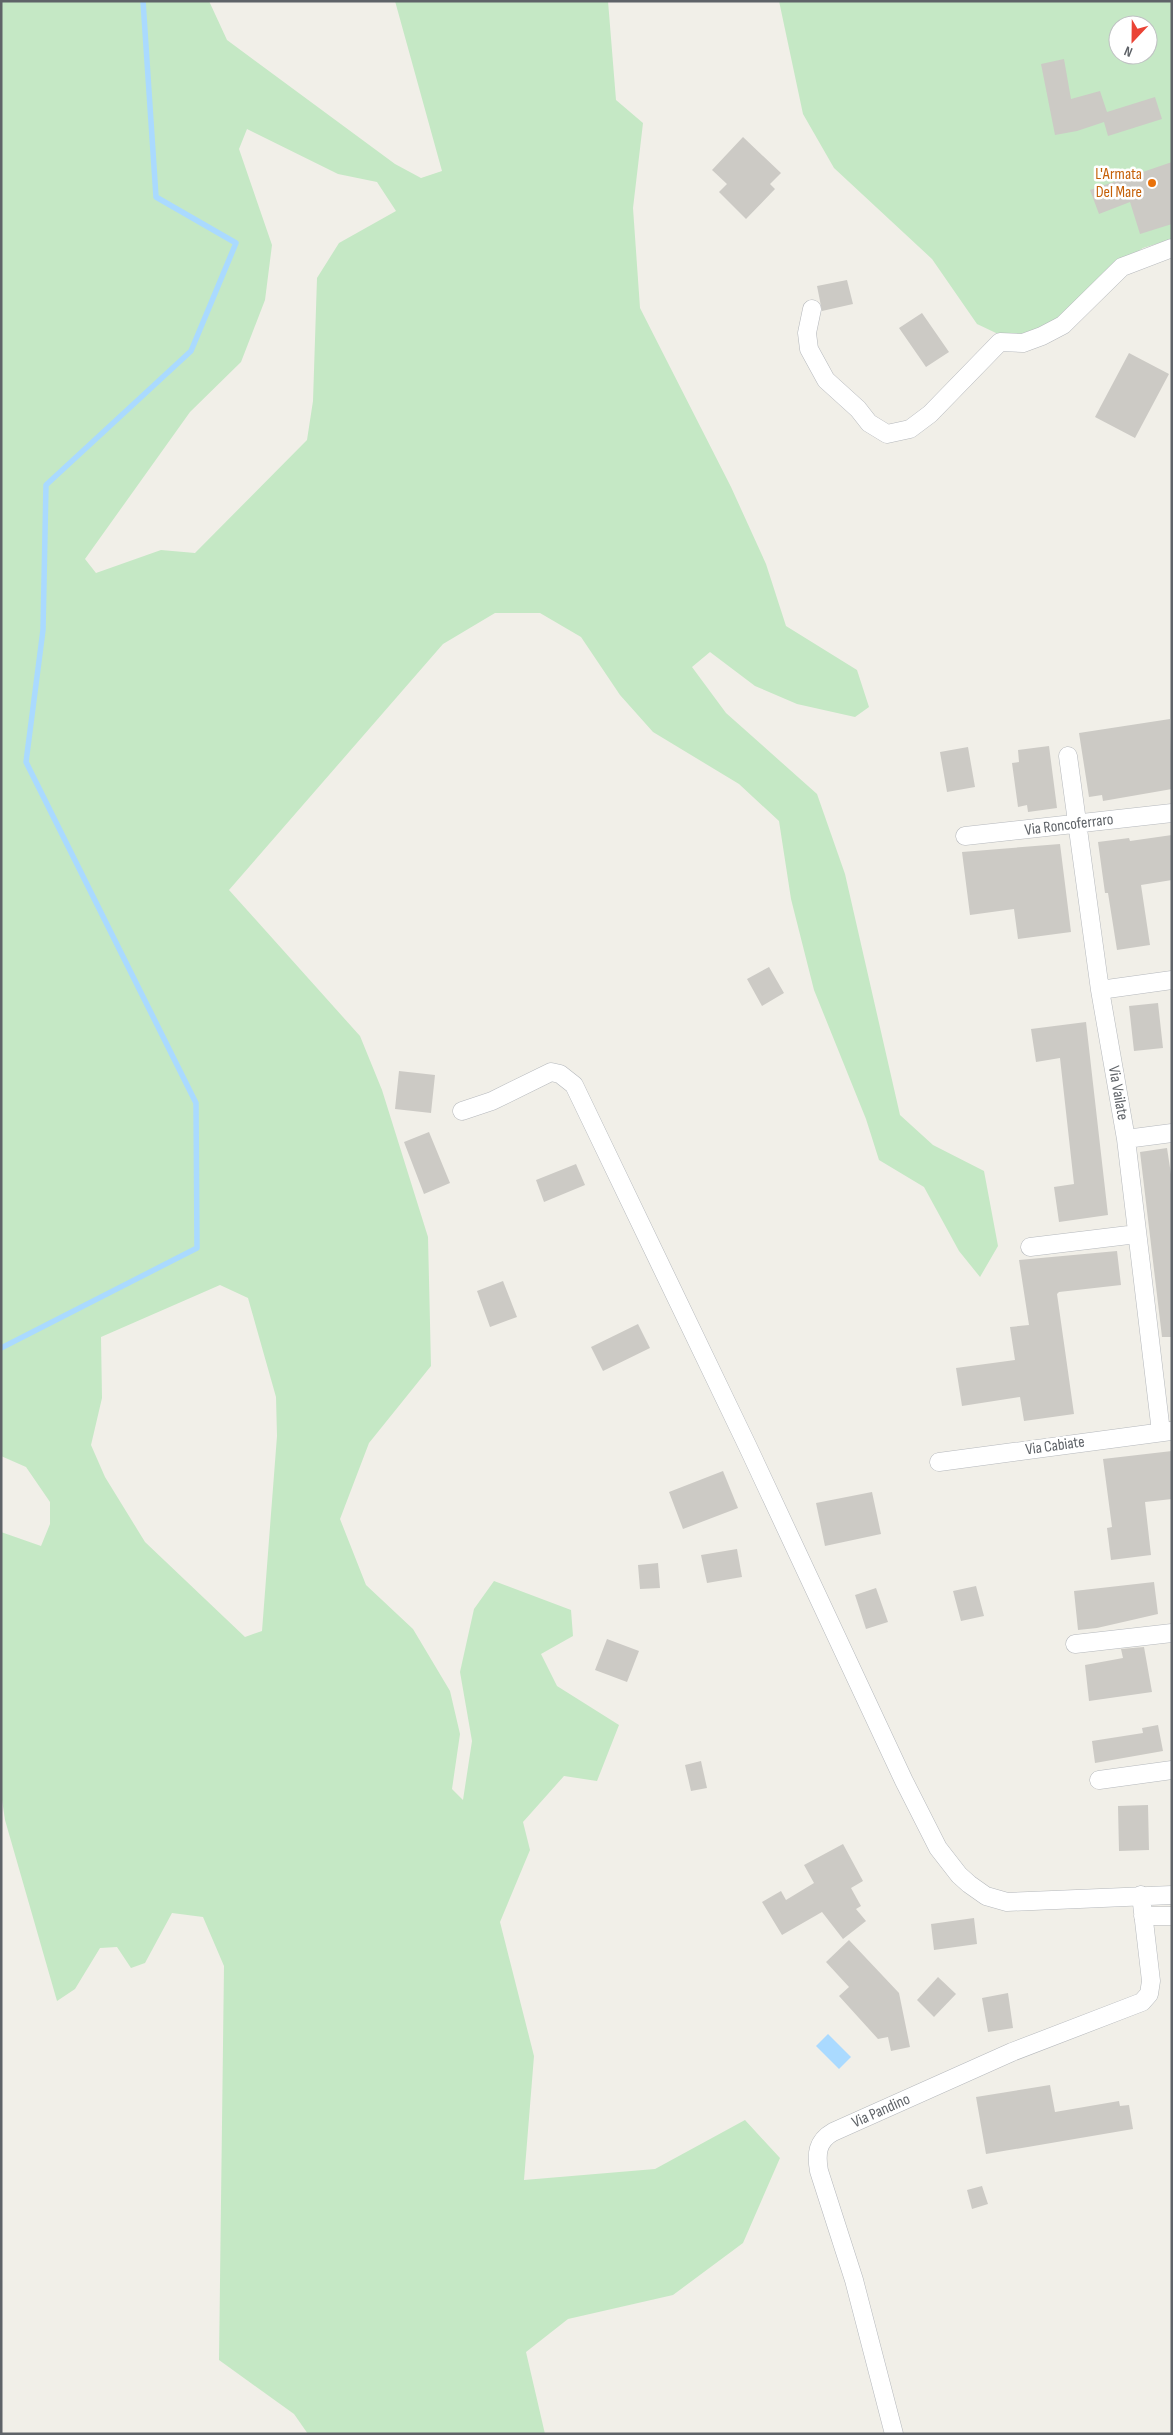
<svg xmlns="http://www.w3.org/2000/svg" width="1173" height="2435" font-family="'Sofia Sans Condensed',sans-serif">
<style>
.green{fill:#c5e8c5;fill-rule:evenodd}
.water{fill:#aadaff}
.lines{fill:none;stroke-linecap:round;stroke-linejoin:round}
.stream{stroke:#aadaff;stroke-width:5.5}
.building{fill:#cccac5}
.street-casing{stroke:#b5b8bc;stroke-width:19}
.street{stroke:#fff;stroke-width:18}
.food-dot{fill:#e8710a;stroke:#fff;stroke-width:2}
.labels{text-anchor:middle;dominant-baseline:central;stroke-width:5;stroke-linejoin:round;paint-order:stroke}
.food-label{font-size:16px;fill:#c56008;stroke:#fff;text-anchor:end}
.street-label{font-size:16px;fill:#5f6368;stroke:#fff}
</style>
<rect width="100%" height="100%" fill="#f1efe8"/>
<path class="green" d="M1,1H209L227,40L395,164L421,178L442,171L395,1H608L616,100L643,123L633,208L640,308L731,487L766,564L786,626L857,670L869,707L855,717L797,704L755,686L710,652L692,667L726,713L817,794L845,874L900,1115L933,1145L984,1171L998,1246L980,1277L959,1251L924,1187L879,1160L866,1119L814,990L791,899L779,821L739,784L653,732L620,695L581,637L540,613H495L443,644L229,890L360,1036L382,1090L428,1237L431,1366L369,1443L340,1519L366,1585L413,1629L450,1691L460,1734L452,1789L463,1800L472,1741L460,1672L474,1609L494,1581L571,1610L573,1636L541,1654L557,1686L619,1725L597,1781L564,1776L523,1822L530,1850L500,1922L534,2056L524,2180L655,2169L745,2120L780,2158L743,2243L673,2295L568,2319L526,2352L545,2434H308L294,2414L219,2360L224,1966L203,1917L172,1913L145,1963L131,1968L117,1947L100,1948L75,1989L57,2001L5,1820L1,1793V1532L41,1546L50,1524V1502L26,1467L1,1456ZM247,129L338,174L377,182L396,211L339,243L317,278L313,401L307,440L195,553L161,550L96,573L85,559L190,412L241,362L265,300L272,245L239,149ZM220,1285L248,1298L276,1397L277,1436L262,1631L245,1637L145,1542L105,1477L91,1445L102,1398L101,1337Z
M779,1H1172V239L1143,248L1115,266L1063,316L1023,337L996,333L977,324L932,259L834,168L803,114ZM1118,25H1148V55H1118Z"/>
<path class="water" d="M828,2034L851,2057L839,2069L816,2046Z"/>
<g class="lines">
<path class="stream" d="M1,1348L197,1248L196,1103L26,762L43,630L46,485L191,351L236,243L156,197L143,1"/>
</g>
<path class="building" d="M1064,59L1071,99L1100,91L1107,112L1155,97L1162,119L1108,136L1104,122L1077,131L1055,135L1041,64Z
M743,137L781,173L770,184L775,189L746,219L719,192L727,184L712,170Z
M1172,162V224L1140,234L1130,202L1099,214L1090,190Z
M847,280L853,304L822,311L817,286Z
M922,313L949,352L926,367L899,328Z
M1129,353L1169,374L1135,438L1095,417Z
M1170,719L1172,789L1103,801L1102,795L1089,797L1079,733Z
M1049,746L1057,808L1028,812L1027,805L1018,807L1012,763L1019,762L1018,750Z
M968,747L975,787L947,792L940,752Z
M1172,835V880L1141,885L1150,945L1117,950L1108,893H1105L1098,842L1129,838L1130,841Z
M1060,844L1071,932L1018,939L1014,909L970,915L962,852Z
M769,967L784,993L762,1006L747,979Z
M1158,1003L1163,1048L1134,1051L1129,1006Z
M1086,1022L1108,1215L1059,1222L1054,1187L1074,1184L1060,1058L1036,1062L1031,1029Z
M399,1071L435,1075L431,1113L395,1109Z
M429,1132L450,1183L424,1194L404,1142Z
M1167,1148L1172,1181V1337H1162L1140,1152Z
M576,1164L585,1185L544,1202L536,1180Z
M1117,1251L1121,1285L1059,1292L1057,1294L1074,1414L1024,1421L1020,1397L962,1406L956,1368L1015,1360L1010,1327L1029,1325L1019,1260Z
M503,1281L517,1317L490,1327L477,1291Z
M638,1324L650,1348L603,1371L591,1347Z
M1172,1451V1499L1145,1502L1151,1555L1111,1560L1107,1528L1112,1527L1103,1459Z
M723,1471L738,1508L683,1529L669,1492Z
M872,1492L881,1534L825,1546L816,1503Z
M737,1549L742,1577L707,1583L701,1555Z
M658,1563L660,1588L640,1589L638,1565Z
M1154,1582L1158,1614L1097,1628L1078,1630L1074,1591Z
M976,1586L984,1616L961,1621L953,1591Z
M876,1588L888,1622L866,1629L855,1595Z
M607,1639L639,1651L627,1682L595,1670Z
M1144,1647L1152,1692L1089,1701L1085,1665L1123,1658L1121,1649Z
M1158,1725L1163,1751L1095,1763L1092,1741L1143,1733L1142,1728Z
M701,1761L707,1788L691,1791L685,1765Z
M1148,1805L1149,1850L1119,1851L1118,1806Z
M843,1844L863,1881L851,1888L861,1906L856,1909L866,1921L843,1939L822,1912L782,1935L762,1902L781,1891L786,1900L814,1883L804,1865Z
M974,1918L977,1944L934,1950L931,1924Z
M849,1940L899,1993L910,2047L891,2051L888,2037L878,2039L839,1996L849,1987L826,1962Z
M938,1977L956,1994L934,2017L917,2000Z
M1008,1993L1013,2028L988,2032L982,1998Z
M1050,2085L1055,2112L1119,2101L1120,2106L1129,2105L1133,2129L986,2154L976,2097Z
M982,2186L988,2204L972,2209L967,2190Z"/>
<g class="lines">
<defs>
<path id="street" d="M812,309L807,333L809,349L826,380L858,409L869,423L887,434L910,429L930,414L1000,342L1023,343L1042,336L1063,325L1122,267L1172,248
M1068,756L1100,990L1126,1139L1161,1432
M965,836L1172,813
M1100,990L1172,980
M462,1111L492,1101L551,1072L560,1074L574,1085L747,1445L904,1781L938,1848L959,1875L969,1884L986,1896L1007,1902L1172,1895
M1126,1139L1172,1133
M1030,1247L1137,1234
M939,1462L1171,1431
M1075,1644L1172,1633
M1099,1780L1172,1770
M1143,1916H1172
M894,2434L854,2280L819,2171C816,2154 817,2141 833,2132L1012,2052L1142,2002L1149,1994L1151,1981L1141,1895"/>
</defs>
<use href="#street" class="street-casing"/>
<use href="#street" class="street"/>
</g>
<circle class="food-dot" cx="1152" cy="183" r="5"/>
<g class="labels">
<g class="food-label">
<text x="1142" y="174">L'Armata<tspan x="1142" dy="18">Del Mare</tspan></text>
</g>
<g class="street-label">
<text transform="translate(1069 825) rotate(-7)">Via Roncoferraro</text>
<text transform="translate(1118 1093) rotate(80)">Via Vailate</text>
<text transform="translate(1055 1446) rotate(-8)">Via Cabiate</text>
<text transform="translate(881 2111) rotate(-24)">Via Pandino</text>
</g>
</g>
<rect width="1173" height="2435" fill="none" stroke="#5f6368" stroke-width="5"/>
<g transform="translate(1133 40) rotate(202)"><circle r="24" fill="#ffffff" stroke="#bfc1c3"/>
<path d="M0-4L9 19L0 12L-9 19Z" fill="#ea4335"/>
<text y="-8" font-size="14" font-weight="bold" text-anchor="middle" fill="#5f6368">N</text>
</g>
</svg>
